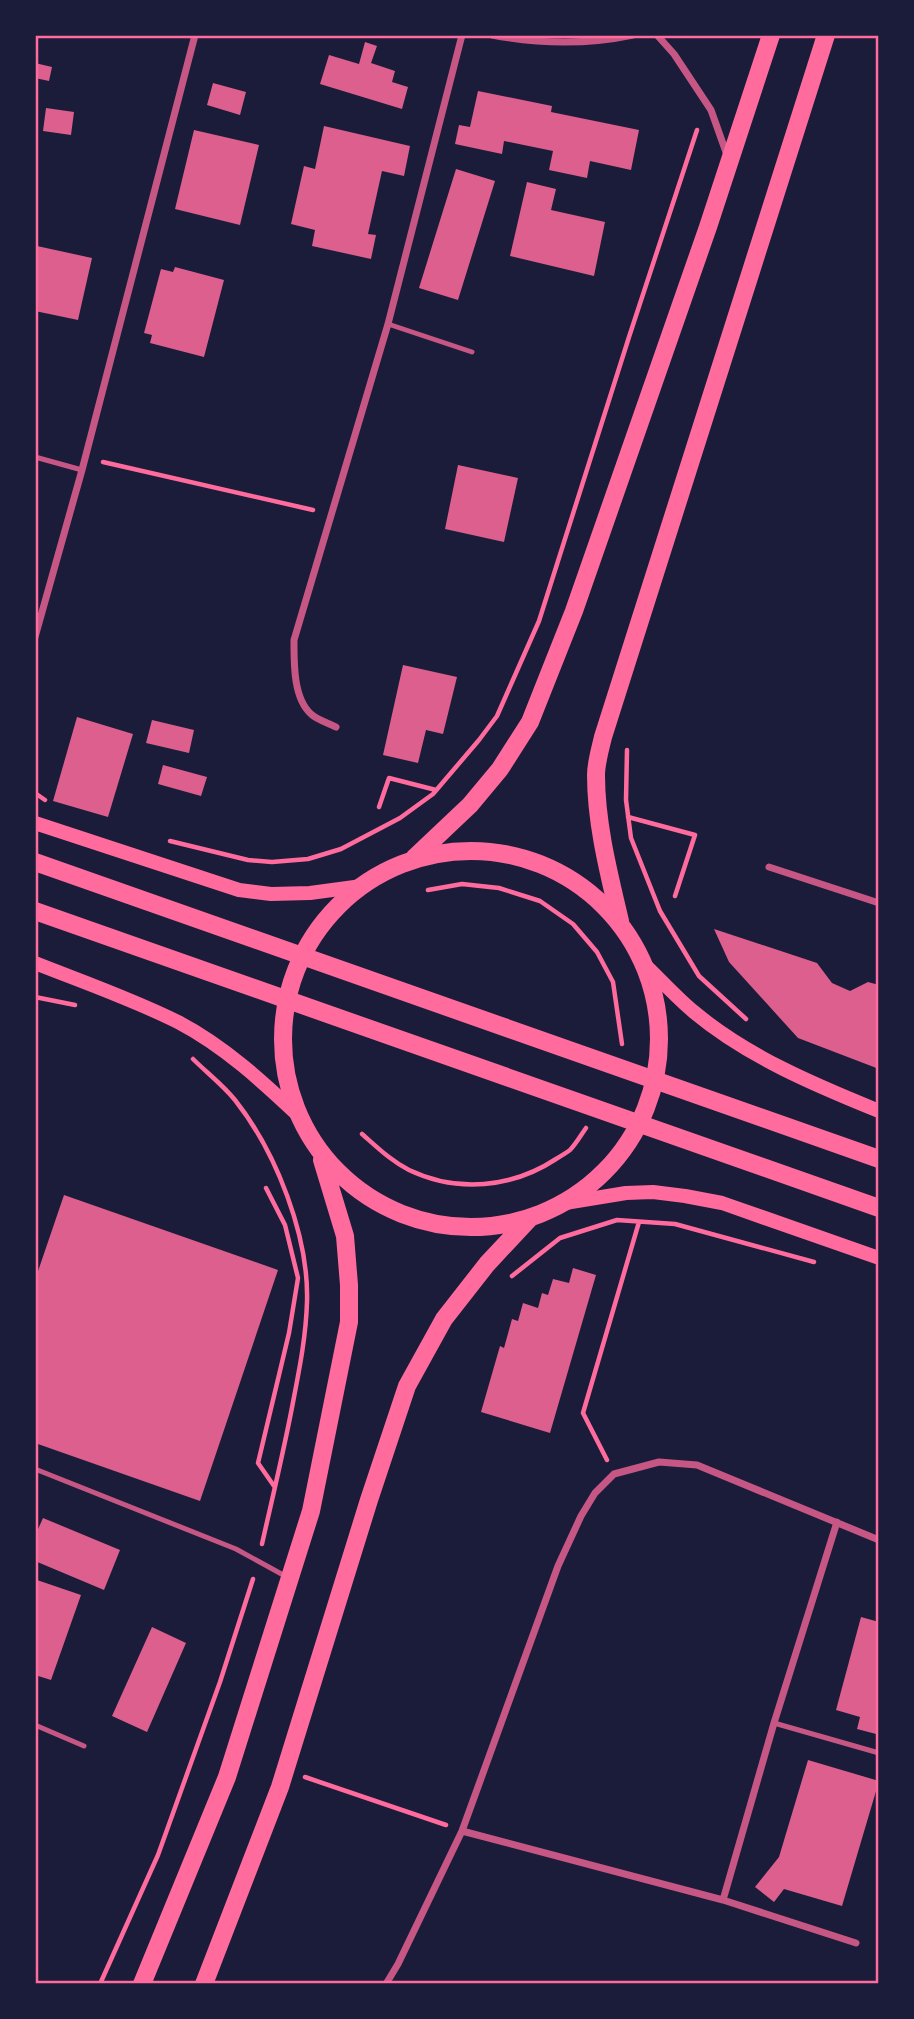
<svg xmlns="http://www.w3.org/2000/svg" width="914" height="2019" font-family="Inter,sans-serif">
<style>
.building{fill:#dd5f8e}
.lines{fill:none;stroke-linecap:round;stroke-linejoin:round}
.path{stroke:#ff6b9d;stroke-width:4.5}
.service{stroke:#c65784;stroke-width:5}
.minor{stroke:#c65784;stroke-width:7}
.secondary{stroke:#ff6b9d;stroke-width:14}
.primary{stroke:#ff6b9d;stroke-width:18}
.neatline{fill:none;stroke:#ff6b9d;stroke-width:2.5}
</style>
<rect width="100%" height="100%" fill="#1b1b3a"/>
<path class="building" d="M365,42L377,46L371,63L395,71L392,82L408,87L402,109L320,84L329,55L359,64Z
M35,63L52,67L49,81L35,78Z
M213,83L246,92L240,115L207,105Z
M478,91L552,106L551,112L639,130L631,170L590,161L587,178L549,170L553,151L504,141L502,154L455,144L459,125L470,127Z
M46,108L74,112L71,135L43,131Z
M324,126L410,146L404,176L382,171L368,234L376,235L371,259L312,246L315,230L291,224L304,166L315,169Z
M194,130L259,145L240,225L175,209Z
M456,169L495,181L458,300L419,288Z
M527,182L556,189L551,210L605,222L594,276L510,256Z
M37,246L92,258L78,320L35,311V253Z
M175,267L224,280L204,357L150,343L152,335L144,333L161,269L173,272Z
M458,465L518,478L504,542L445,529Z
M403,665L457,677L443,734L426,730L418,763L383,755Z
M77,717L133,734L108,817L53,801Z
M152,720L194,730L189,753L146,743Z
M163,765L207,777L201,796L158,784Z
M714,929L817,963L832,983L850,991L868,982L879,985V1069L798,1038L729,962Z
M64,1195L278,1270L200,1501L35,1443V1280Z
M573,1268L596,1275L550,1433L481,1412L500,1346L504,1348L512,1319L518,1321L523,1303L538,1308L542,1293L548,1295L553,1279L569,1283Z
M43,1518L120,1550L104,1590L35,1561V1536Z
M35,1576L38,1577L37,1580L81,1595L51,1680L35,1675Z
M861,1617L879,1622V1723L876,1734L857,1729L860,1717L836,1710Z
M152,1627L186,1643L147,1732L112,1716Z
M808,1760L879,1781L842,1906L784,1889L774,1902L755,1887L779,1857Z"/>
<g class="lines">
<path class="path" d="M103,462L313,510
M627,750L626,800L631,838L660,911L699,976L746,1019
M35,793L45,800
M379,807L389,778L436,790
M628,817L695,835L675,896
M170,841L248,860L272,862L308,859L341,849L400,818L433,794L479,740L497,716L539,621L629,337L697,130
M428,890L462,884L499,888L540,901L573,924L597,952L613,982L622,1044
M35,997L75,1005
M193,1059C206,1072 223,1085 235,1100C276,1152 309,1236 307,1302C306,1335 300,1366 294,1397C285,1446 273,1495 262,1544
M362,1134C377,1147 391,1161 409,1170C457,1193 512,1188 556,1159C561,1156 566,1153 570,1150C576,1144 581,1135 586,1128
M266,1188L285,1225L298,1278L289,1333L258,1463L274,1486
M512,1276L560,1238L617,1220L675,1224L814,1262
M607,1460L583,1413L639,1222
M305,1777L446,1825
M100,1984L158,1855L220,1682L253,1579"/>
<path class="service" d="M388,324L472,352
M35,457L82,470
M35,1469L236,1549L287,1577
M774,1723L879,1753
M35,1725L84,1746"/>
<path class="minor" d="M492,35C539,44 586,45 633,35
M657,35L674,54L711,110L727,155
M35,637L82,470L195,35
M336,727C329,723 317,720 311,714C293,698 294,662 294,640L388,324L462,35
M769,867L879,903
M462,1831L723,1900L856,1943
M723,1900L774,1723L837,1522
M386,1984L398,1964L462,1831L558,1566L581,1516L595,1493L614,1474L659,1462L697,1465L879,1540"/>
<path class="secondary" d="M35,823L239,890L271,894L310,893L362,886
M35,963C83,982 132,999 178,1022C224,1046 263,1082 300,1117
M643,963C660,979 676,997 694,1012C748,1057 815,1085 879,1111
M565,1203L626,1193L653,1192L685,1196L722,1203L879,1258"/>
<path class="primary" d="M283 1039a188 188 0 1 1 376 0a188 188 0 1 1-376 0Z
M414,858L470,805L500,769L530,722L574,611L708,227L771,35
M35,862L879,1159
M35,911L879,1208
M620,921C609,874 596,824 596,775C596,763 600,750 603,737L826,35
M142,1984L227,1777L311,1511L349,1322V1285L345,1236L322,1160
M204,1984L280,1787L369,1500L407,1386L444,1319L487,1264L529,1219"/>
</g>
<rect width="914" height="2019" fill="none" stroke="#1b1b3a" stroke-width="74"/>
<rect x="37" y="37" width="840" height="1945" class="neatline"/>
</svg>
